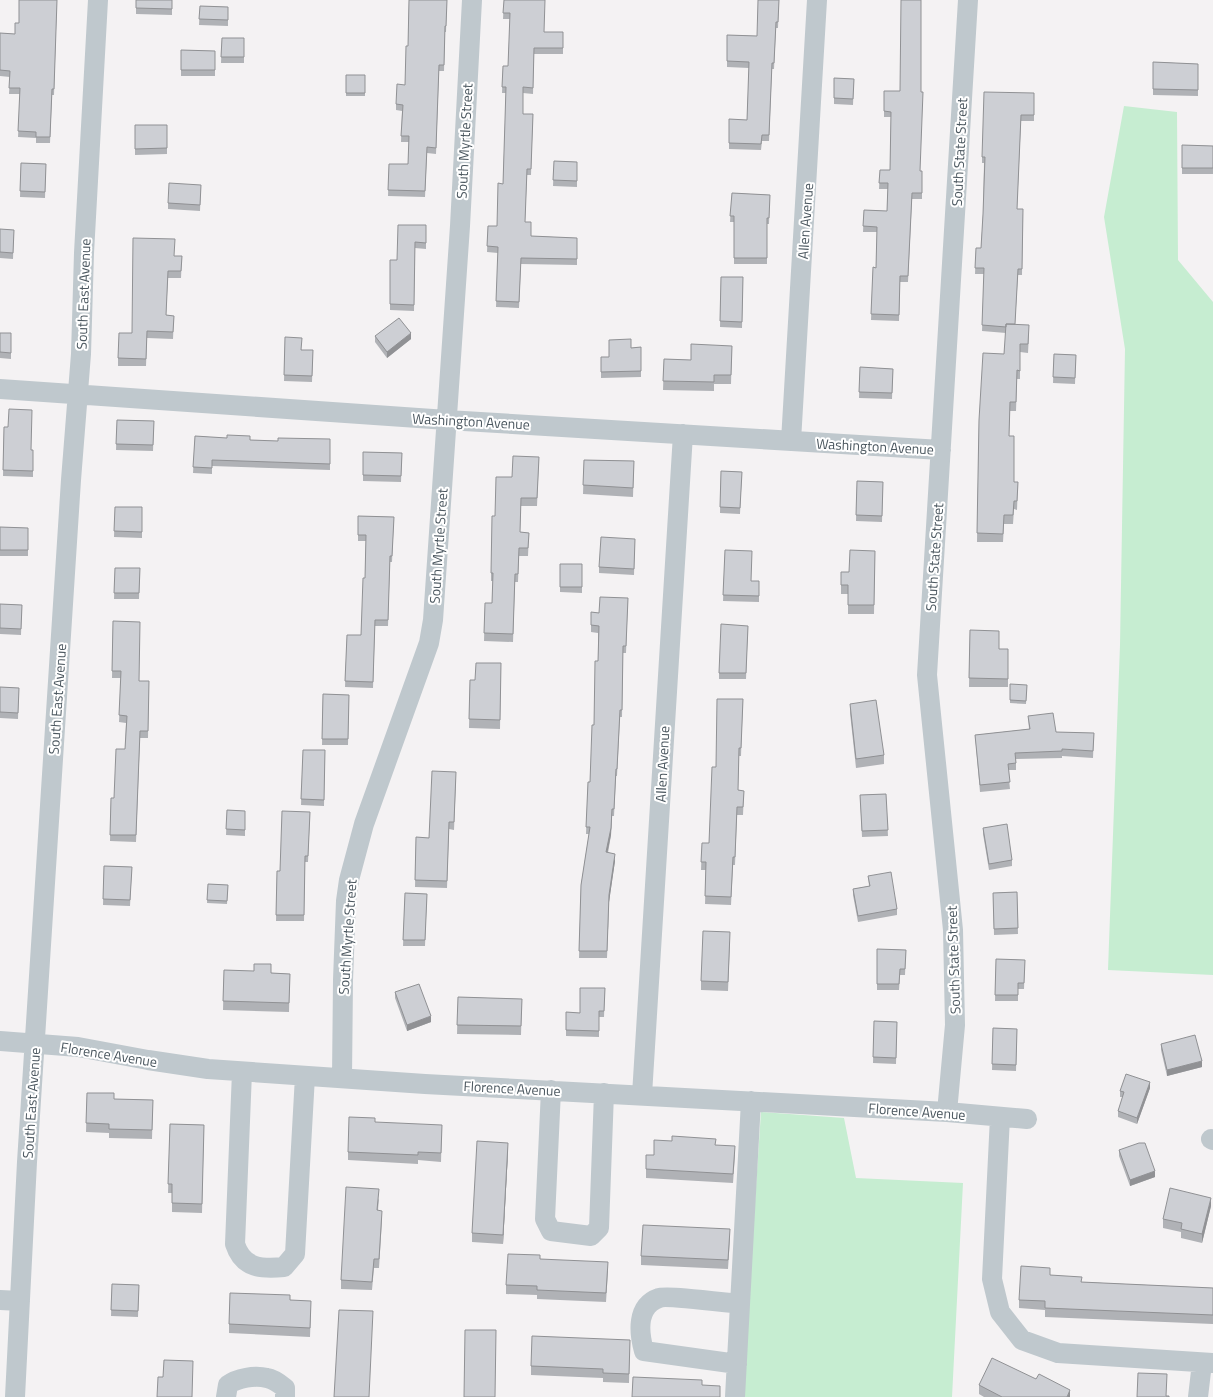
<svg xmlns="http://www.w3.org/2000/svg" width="1213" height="1397" font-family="'Titillium Web',sans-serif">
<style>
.green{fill:#c6edd1}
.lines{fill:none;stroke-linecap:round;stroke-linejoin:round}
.street{stroke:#bfc8cd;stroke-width:20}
.wall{fill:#b0b2b6}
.shaded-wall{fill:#909194}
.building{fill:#cdcfd4;stroke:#909194}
.labels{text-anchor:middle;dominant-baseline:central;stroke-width:4;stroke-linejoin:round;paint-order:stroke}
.street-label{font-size:14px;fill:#4b575f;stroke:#fff}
</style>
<rect width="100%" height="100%" fill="#f4f2f3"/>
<path class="green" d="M1124,106L1177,112L1178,260L1213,302V975L1108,970L1120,645L1125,349L1104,217Z
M761,1112L844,1118L856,1178L963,1183L952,1397H742Z"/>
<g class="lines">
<path class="street" d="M0,389L447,420L941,450
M791,441L817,0
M0,1041L78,1047L148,1060L208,1069L425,1084L947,1112L1027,1119
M242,1072L235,1244C243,1269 262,1269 284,1267L295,1254L305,1076
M342,1078L343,980L346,901L349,880L364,824L429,643L433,620L460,226L472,0
M551,1090L545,1219L551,1231L591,1236L599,1228L604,1093
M642,1095L683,434
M947,1112L955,1025L953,930L927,675L968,0
M1000,1117L992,1279L1000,1312L1022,1340L1058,1353L1213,1363
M1211,1139L1213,1140
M0,1300L20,1301
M737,1364L644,1351C639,1333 636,1306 659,1298C666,1295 728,1303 740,1304
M15,1397L27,1162L71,480L81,354L84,253L98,0
M226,1397L228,1385C237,1378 255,1375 267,1378C274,1379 280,1384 285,1388V1397
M735,1397L751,1101
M1198,1397L1202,1363"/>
</g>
<path class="wall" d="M57,0L54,95H52L50,143H36V138L18,137L20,94H9L10,77L0,76V33L15,34L19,23Z
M136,0H172V15L136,14Z
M409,0H449H447L446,32H445L444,71H439L436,154L427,153L425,197L388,196L389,164H408L409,142H401L402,111L396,110V104L405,85L408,46Z
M504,0L544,32H563V54H534L533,94L523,93V114H533L531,175H527L525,222L531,236L577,238V265L521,264L519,308L496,307L498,253L487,252L488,226H497L503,184L506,93H502L503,66H508L510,19H503Z
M779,0L778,28H776L774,69H772L769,141H762L761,150L729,149V119L747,120L749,68L727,67V35L757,36Z
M200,6L228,7V26L199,25Z
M222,38H244V63H221Z
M181,50L215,51V76H181Z
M1153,62L1198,64V96L1153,95Z
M346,75H365V96H346Z
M834,78L854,79L853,105L834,104Z
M884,91L920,171H922V199H912L908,282H900L899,321L871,320L873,267L876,268L877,232H863L864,210L887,211L888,189H879L880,170H890L891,117H884Z
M1034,93V121H1021L1017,209L1023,215L1022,275H1018L1015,324L1029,334L1028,353L1020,352V379H1017L1016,411H1010L1009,436L1014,482H1018L1017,510L1014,509L1013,524H1004L1003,542H977L979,420L1004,354L1006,333L982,331L984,274H975L976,248H981L983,214L984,163H982V157Z
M135,125H167V154L135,155Z
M1182,145L1213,146V174H1182Z
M554,161L577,162V187L553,186Z
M21,163L46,164L45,198L20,197Z
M201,185L200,211L168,209V203Z
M732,193L770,195L769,224H767V264H734V222H730Z
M426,225V249L415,248L414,311L390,310V260H397Z
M0,229L14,230L13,259L0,258Z
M174,256H182L181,278H168L166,315L174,316L173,339L147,338L146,366H118V358Z
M721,277H743L742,328L720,327Z
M0,333H11V359L0,358Z
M375,336L411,339L387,358L375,342Z
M285,337L302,350H313L312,382L284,381Z
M732,346L731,384H714V391L663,390L664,359L691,360Z
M641,347V377L601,378V357H609L631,348Z
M1054,354L1076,355L1075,384L1053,383Z
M860,367L893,369L892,399L859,398Z
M117,420L154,421L153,451L116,450Z
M4,427L31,450H33V477L3,476Z
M195,436L250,440L278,441L330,439V470L212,466V474L193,473Z
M363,452L402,453L401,482L363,481Z
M539,457L537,506H521L520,532L529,533L528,556H519L518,582H515L513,642L484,641L485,603H492L493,581H491V573L512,477Z
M584,460L634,461L633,497L583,494Z
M721,471L742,472L740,514L720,513Z
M857,481L883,482L882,522L856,521Z
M115,507H142V538L114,537Z
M358,516L394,517L392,562H390L388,626H375L373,688L345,687L347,635H361L365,578L366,541H358Z
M0,527L28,528V556H0Z
M635,539L634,575L599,573V567Z
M725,550L751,581H759V602L723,601Z
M875,551L874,614H848V594H841V572H849Z
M560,564H582V593L560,592Z
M115,568H140L139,599H114Z
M628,598L626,653H623L622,717H620L617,776H616L614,816H612L611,835L608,853L615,861L609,902L607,958H579L581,885L589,834H586L588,782H590L598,661V633L591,632V612L599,613Z
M0,604L22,605L21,635L0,634Z
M113,621L139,681H149L148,738H140L136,842L110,841L111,798H114L125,749L126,723L119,722L121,678H112Z
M748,626L746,679H719V673Z
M970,630L999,649H1008V687H969Z
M501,663L500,729L469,728L470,680H475Z
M1027,685L1026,704L1010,703V700Z
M0,687L19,688L18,719L0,718Z
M323,694L349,695L348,745H322Z
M743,699L741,756H739L738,790L744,791L743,815H737L735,865H733L731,905L705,904L706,870H701L702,843H709L716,767Z
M850,704L884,755V764L856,768L850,713Z
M1028,716L1056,732L1094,733L1093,758L1062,756V758L1016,759V770H1008L1010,789L980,792L975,735L1029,729Z
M303,750H325L324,806L301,805Z
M456,779L454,830L449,829L447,888L415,887L416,837L429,838Z
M886,794L888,836L862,837L860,795Z
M227,810L245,811V836L226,835Z
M310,812L308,862H305L304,921H276L277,871H280Z
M983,828L1012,860V866L989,870L983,834Z
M104,866L132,867L130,906L103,905Z
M868,876L897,909V915L858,922L853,895V889L869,886Z
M208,884L228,885L227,904L207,903Z
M1017,892L1018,934L994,935L993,893Z
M405,893L427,894L425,946H403Z
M730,941L728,991L701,990V981Z
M877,949L906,950L905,975H900L899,990H877Z
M996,959L1025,960L1024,989H1018V1001H995Z
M224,970L290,974L289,1012L223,1010Z
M605,988L604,1017H599V1037L566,1036V1012L580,1013Z
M395,992L431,1022L407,1031L395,998Z
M458,997L522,999L521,1035L457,1034Z
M874,1021L897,1022L896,1064L873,1063Z
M993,1028L1017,1029L1016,1071L992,1070Z
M1161,1044L1202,1067L1167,1076L1161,1050Z
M1150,1088L1137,1124L1118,1117V1111L1123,1097H1120V1091Z
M87,1093L114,1099L153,1100L152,1139L109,1138V1133L86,1132Z
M170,1124L204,1125L202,1213L172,1212V1193H168Z
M442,1125L441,1162L418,1160V1164L348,1160V1152Z
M716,1145L735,1155L733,1183L646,1178V1169L654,1155Z
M1119,1150L1155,1177L1130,1186L1119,1156Z
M508,1152L503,1244L472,1242V1233Z
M379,1198L378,1210L382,1220L379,1268H374L372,1290L341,1289V1280Z
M1211,1206L1202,1243L1181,1238V1232L1163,1228V1219Z
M730,1238L728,1269L641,1265V1256Z
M540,1259L608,1271L606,1302L537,1299V1295L506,1294V1285Z
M1050,1275L1082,1282L1213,1288V1324L1045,1317V1310L1019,1308V1300Z
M112,1284L139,1285L138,1317L111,1316Z
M290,1300L311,1310L310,1337L229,1333V1324Z
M630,1340L629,1383L603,1382V1378L531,1375V1366Z
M979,1385L1070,1397H984L979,1394Z"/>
<path class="shaded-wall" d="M411,333V339L387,358V352Z
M612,809L611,835L606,859V852Z
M615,854V861L609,902L607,958L609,895Z
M431,1016V1022L407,1031V1025Z
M1202,1061V1067L1167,1076V1070Z
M1150,1082V1088L1137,1124V1118Z
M508,1143V1152L503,1244V1235Z
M1155,1171V1177L1130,1186V1180Z
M1211,1198V1206L1202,1243V1234Z
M1070,1390V1397H1067Z"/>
<path class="building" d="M19,0H57L54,89H52L50,137H36V132L18,131L20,88H9L10,71L0,70V33L15,34V23H19Z
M136,0H172V9L136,8Z
M409,0H447L446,26H445L444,65H439L436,148L427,147L425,191L388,190L389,164H408L409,136H401L403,105L396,104L397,84L405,85L406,46H408Z
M504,0H545L544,32H563V48H534L533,88L523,87V114H533L531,169H527L525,222H531V236L577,238V259L521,258L519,302L496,301L498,247L487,246L488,226H497L498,183L503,184L506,87H502L503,66H508L510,13H503Z
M758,0H779L778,22H776L774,63H772L769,135H762L761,144L729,143V119L747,120L749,62L727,61V35L757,36Z
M901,0H921V92H923L920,171H922V193H912L908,276H900L899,315L871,314L873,267L876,268L877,227L863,226L864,210L887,211L888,183H879L880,170H890L891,112L884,111V91H900Z
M200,6L228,7V20L199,19Z
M222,38H244V57H221Z
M181,50L215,51V70H181Z
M1153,62L1198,64V90L1153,89Z
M346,75H365V93H346Z
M834,78L854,79L853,99L834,98Z
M984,92L1034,93V115H1021L1017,209H1023L1022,269H1018L1015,324H1006V327L982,325L984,268H975L976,248H981L983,214L985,157H982Z
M135,125H167V148L135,149Z
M1182,145L1213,146V168H1182Z
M554,161L577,162V181L553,180Z
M21,163L46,164L45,192L20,191Z
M169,183L201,185L200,205L168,203Z
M732,193L770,195L769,218H767V258H734V216H730Z
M398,225H426V243L415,242L414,305L390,304V260H397Z
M0,229L14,230L13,253L0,252Z
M133,238L175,239L174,256H182L181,271H168L166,315L174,316L173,332L147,331L146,359L118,358L119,333H132Z
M721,277H743L742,322L720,321Z
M399,318L411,333L387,352L375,336Z
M1006,324L1029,325L1028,344H1020V371L1017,370L1016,402H1010L1009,436H1014V482H1018L1017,501H1014L1013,515H1004L1003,534L977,533L979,420L983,353L1004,354Z
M0,333H11V353L0,352Z
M285,337L302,338L301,350H313L312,376L284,375Z
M631,339V348L641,347V371L601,372V357H609V340Z
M691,344L732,346L731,375H714V382L663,381L664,359L691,360Z
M1054,354L1076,355L1075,378L1053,377Z
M860,367L893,369L892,393L859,392Z
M9,409L32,410L31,450H33V471L3,470L4,427H8Z
M117,420L154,421L153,445L116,444Z
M227,435L250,436V440L278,441V438L330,439V464L212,460V468L193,467L195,436L227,438Z
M363,452L402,453L401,476L363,475Z
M513,456L539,457L537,498H521L520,532L529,533L528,548H519L518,574H515L513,634L484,633L485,603H492L493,573H491L492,516H495L496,477H512Z
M584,460L634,461L633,488L583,485Z
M721,471L742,472L740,508L720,507Z
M857,481L883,482L882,516L856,515Z
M115,507H142V532L114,531Z
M358,516L394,517L392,556H390L388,620H375L373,682L345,681L347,635H361L363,578H365L366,535H358Z
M0,527L28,528V550H0Z
M601,537L635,539L634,569L599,567Z
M725,550L752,551L751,581H759V596L723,595Z
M850,550L875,551L874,605H848V585H841V572H849Z
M560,564H582V587H560Z
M115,568H140L139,593H114Z
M600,597L628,598L626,646H623L622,710H620L617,769H616L614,809H612L611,828L606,852L615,854L609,895L607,951H579L581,885L590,827H586L588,782H590L592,725H594L595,661H598L599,626L591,625V612L599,613Z
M0,604L22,605L21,629L0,628Z
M113,621L140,622L139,681H149L148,731H140L136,835H110L111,798H114L116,749H125L127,716L119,715L121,671H112Z
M721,624L748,626L746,673H719Z
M970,630L999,631V649H1008V679L969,678Z
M476,663H501L500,720L469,719L470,680H475Z
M1010,684L1027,685L1026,701L1010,700Z
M0,687L19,688L18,713L0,712Z
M323,694L349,695L348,739H322Z
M717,699H743L741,748H739L738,790L744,791L743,807H737L735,857H733L731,897L705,896L706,862H701L702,843H709L712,767H716Z
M876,700L884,755L856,759L850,704Z
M1053,713L1056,732L1094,733L1093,751L1062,749V751L1015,753L1016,763L1008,764L1010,782L980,785L975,735L1030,729L1028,716Z
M303,750H325L324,800L301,799Z
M432,771L456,772L454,822H449L447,881L415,880L416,837L429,838Z
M886,794L888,830L862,831L860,795Z
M227,810L245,811V830L226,829Z
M282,811L310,812L308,856H305L304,915H276L277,871H280Z
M1007,824L1012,860L989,864L983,828Z
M104,866L132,867L130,900L103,899Z
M891,872L897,909L858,916L853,889L870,886L868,876Z
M208,884L228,885L227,901L207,900Z
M1017,892L1018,928L994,929L993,893Z
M405,893L427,894L425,940H403Z
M703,931L730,932L728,982L701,981Z
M877,949L906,950L905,969H900L899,984H877Z
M996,959L1025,960L1024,983H1018V995H995Z
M254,964H271V973L290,974L289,1003L223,1001L224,970L254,971Z
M419,984L431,1016L407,1025L395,992Z
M580,988H605L604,1011H599V1031L566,1030V1012L580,1013Z
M458,997L522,999L521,1026L457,1025Z
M874,1021L897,1022L896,1058L873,1057Z
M993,1028L1017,1029L1016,1065L992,1064Z
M1195,1035L1202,1061L1167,1070L1161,1044Z
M1126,1074L1150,1082L1137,1118L1118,1111L1124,1092L1120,1091Z
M87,1093H114V1099L153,1100L152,1130L109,1129V1124L86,1123Z
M349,1117L375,1118V1122L442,1125L441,1153L418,1152V1155L348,1152Z
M170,1124L204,1125L202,1204L172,1203V1184H168Z
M672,1136L716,1139L715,1145L735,1146L733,1174L646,1169V1155H654V1140L672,1141Z
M477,1141L508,1143L503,1235L472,1233Z
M1139,1143H1145L1155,1171L1130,1180L1119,1150Z
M346,1187L379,1189L377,1210L382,1211L379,1259H374L372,1282L341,1280Z
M1170,1188L1211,1198L1202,1234L1181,1229L1182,1223L1163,1219Z
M643,1225L730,1229L728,1260L641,1256Z
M508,1254L540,1255V1259L608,1262L606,1293L537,1290V1286L506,1285Z
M1021,1266L1050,1268V1275L1082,1277L1081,1282L1213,1288V1315L1045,1308V1301L1019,1300Z
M112,1284L139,1285L138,1311L111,1310Z
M230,1293L290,1295V1300L311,1301L310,1328L229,1324Z
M339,1310L373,1311L369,1397H334Z
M465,1330H496L495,1397H464Z
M532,1336L630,1340L629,1374L603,1373V1369L531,1366Z
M992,1358L1036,1379L1039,1374L1070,1390L1067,1397H1002L979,1385Z
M164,1360L193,1361L192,1397H157L158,1377H163Z
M1138,1373L1167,1374L1166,1396H1169V1397H1137Z
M633,1377L702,1380V1385L720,1386V1397H632Z"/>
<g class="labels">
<g class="street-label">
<text transform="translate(464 141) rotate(-87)">South Myrtle Street</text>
<text transform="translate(959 152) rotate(-87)">South State Street</text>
<text transform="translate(805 221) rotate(-86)">Allen Avenue</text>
<text transform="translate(83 294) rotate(-88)">South East Avenue</text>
<text transform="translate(471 421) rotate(3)">Washington Avenue</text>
<text transform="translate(875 446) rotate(3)">Washington Avenue</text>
<text transform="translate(438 546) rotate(-86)">South Myrtle Street</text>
<text transform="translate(934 557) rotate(-86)">South State Street</text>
<text transform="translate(57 699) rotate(-86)">South East Avenue</text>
<text transform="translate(662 764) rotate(-87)">Allen Avenue</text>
<text transform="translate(347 937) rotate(-86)">South Myrtle Street</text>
<text transform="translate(953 960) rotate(-92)">South State Street</text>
<text transform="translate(109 1054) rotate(9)">Florence Avenue</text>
<text transform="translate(512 1088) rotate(3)">Florence Avenue</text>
<text transform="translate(31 1103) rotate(-86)">South East Avenue</text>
<text transform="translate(917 1111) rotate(4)">Florence Avenue</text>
</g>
</g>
</svg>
